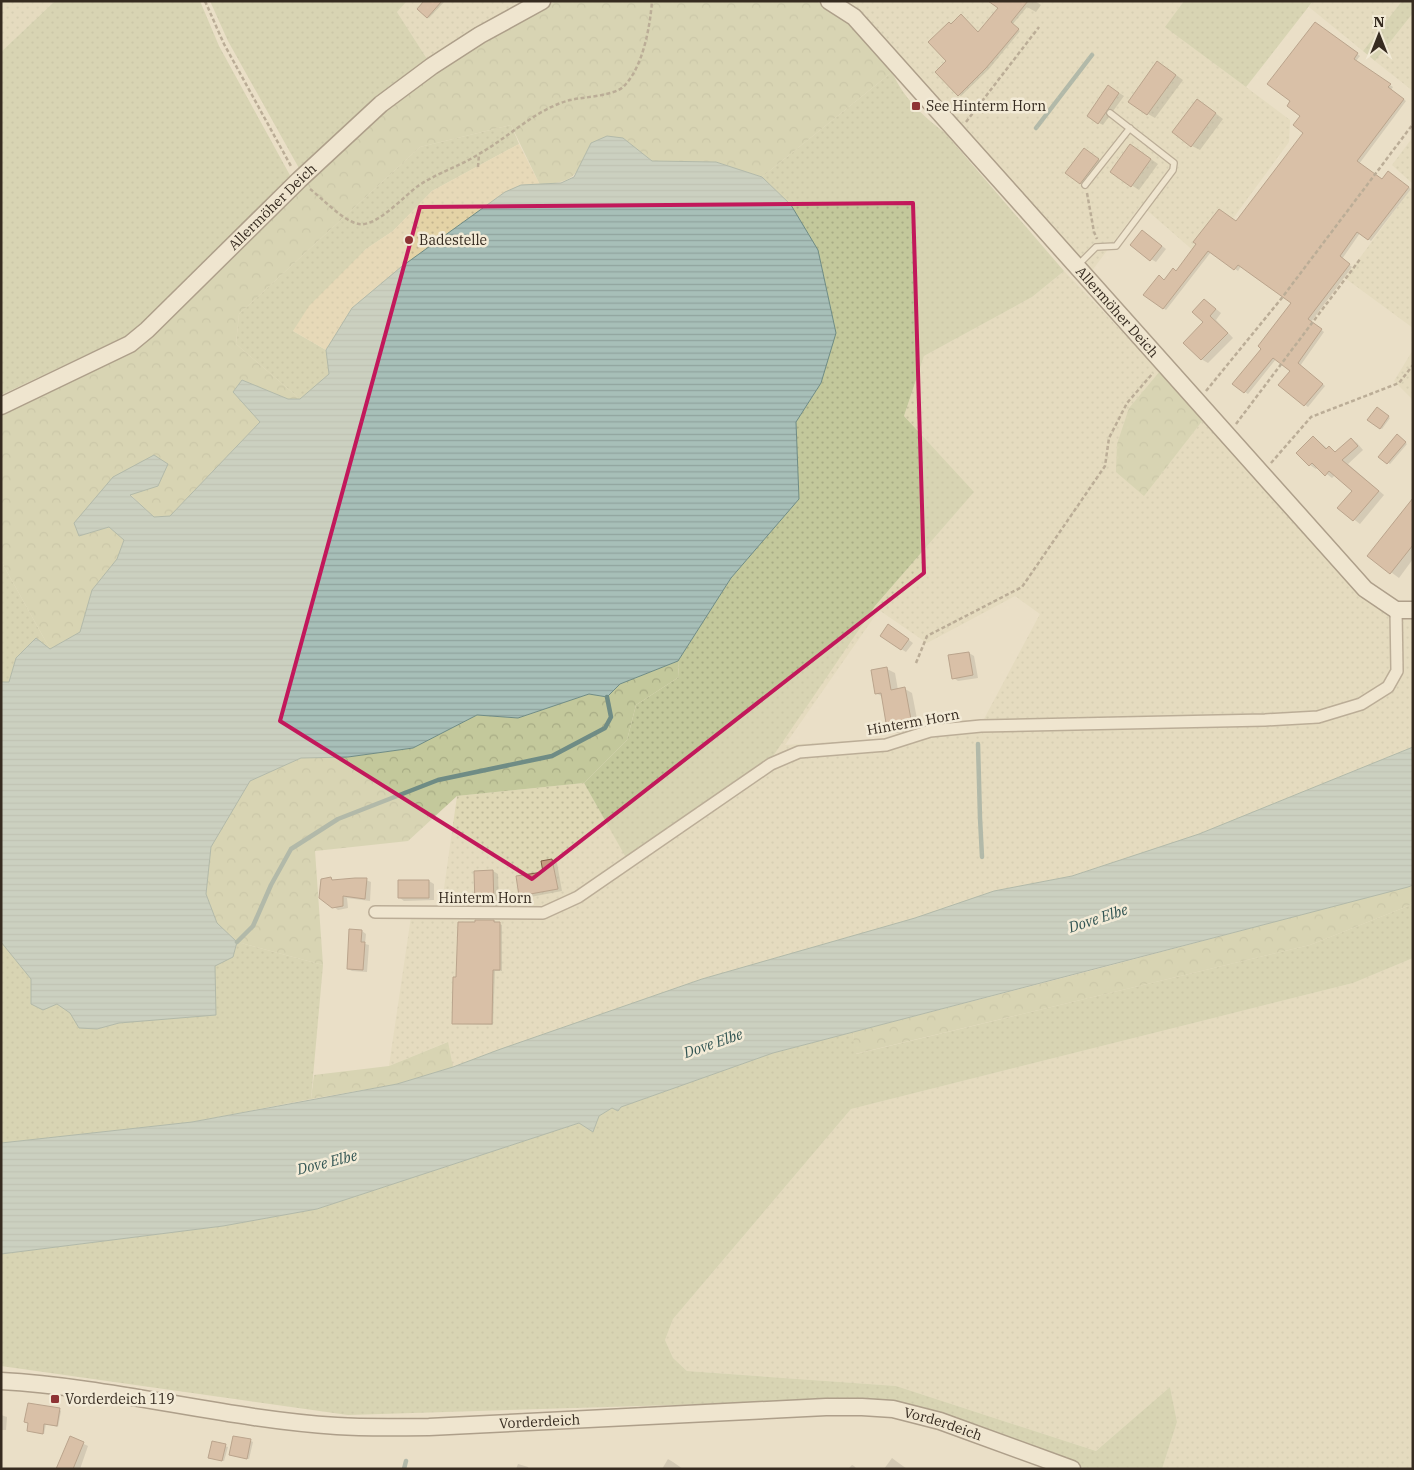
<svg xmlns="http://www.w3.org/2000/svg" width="1414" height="1470" font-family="'IBM Plex Serif',serif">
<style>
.farmland{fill:url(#farmland-dots);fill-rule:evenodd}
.grass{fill:url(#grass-dots)}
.forest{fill:url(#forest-crowns)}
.sand{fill:url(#sand-dots)}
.water{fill:url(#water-rules);stroke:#6f8c85}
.shadow{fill:#0003}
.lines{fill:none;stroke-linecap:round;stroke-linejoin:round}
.stream{stroke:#6f8c85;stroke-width:4.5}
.building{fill:#c59c80;stroke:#815d46}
.lane-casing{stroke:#84725e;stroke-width:8}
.street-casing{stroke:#84725e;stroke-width:14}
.secondary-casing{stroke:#665341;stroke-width:19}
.path{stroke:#84725e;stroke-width:2.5;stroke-dasharray:4 2.5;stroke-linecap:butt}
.lane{stroke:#f6edd9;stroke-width:5.5}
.street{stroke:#f6edd9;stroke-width:11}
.secondary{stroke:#f6edd9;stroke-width:16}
.marked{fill:none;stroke:#c2185b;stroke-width:4;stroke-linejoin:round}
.poi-dot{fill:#8e3334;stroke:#f2ead6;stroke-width:2}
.labels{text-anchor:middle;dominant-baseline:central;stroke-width:5;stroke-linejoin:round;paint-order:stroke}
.poi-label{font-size:14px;fill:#362b20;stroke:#f2ead6;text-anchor:start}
.street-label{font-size:14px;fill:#362b20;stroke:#f2ead6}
.water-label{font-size:15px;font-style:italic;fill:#315452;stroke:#f2ead6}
</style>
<defs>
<pattern id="farmland-dots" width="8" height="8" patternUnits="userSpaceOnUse" patternTransform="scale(1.25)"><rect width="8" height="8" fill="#dfd8b5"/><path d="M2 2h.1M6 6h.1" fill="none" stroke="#c0ba9b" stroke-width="1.8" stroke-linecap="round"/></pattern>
<pattern id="grass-dots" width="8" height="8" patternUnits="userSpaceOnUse" patternTransform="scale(1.25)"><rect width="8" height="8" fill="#c3c89b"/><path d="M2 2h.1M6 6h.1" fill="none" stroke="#a8ac85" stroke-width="1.8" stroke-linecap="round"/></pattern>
<pattern id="forest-crowns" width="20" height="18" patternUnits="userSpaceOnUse" patternTransform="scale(1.25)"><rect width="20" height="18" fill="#c3c89b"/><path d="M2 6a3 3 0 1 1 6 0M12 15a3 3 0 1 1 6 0" fill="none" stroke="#a8ac85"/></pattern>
<pattern id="sand-dots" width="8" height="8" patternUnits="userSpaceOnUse" patternTransform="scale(1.25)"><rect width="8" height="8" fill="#e4d3a6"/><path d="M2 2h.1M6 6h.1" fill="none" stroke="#c4b58f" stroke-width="1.8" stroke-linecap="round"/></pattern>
<pattern id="water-rules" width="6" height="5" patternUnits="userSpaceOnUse" patternTransform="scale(1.25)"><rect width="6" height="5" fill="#a7bfb8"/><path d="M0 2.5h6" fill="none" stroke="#90a49e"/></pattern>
</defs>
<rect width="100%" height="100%" fill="#eadfc7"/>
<path class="farmland" d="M1,1H55L1,52Z
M407,1H529L429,62L397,12Z
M838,1H1184L1166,27L1290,120L1289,142L1203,259L1141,205L1091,272Z
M1313,1H1402L1363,51L1309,7Z
M1413,13V91L1375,61Z
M1413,137V184L1392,165Z
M1413,186V328L1345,278Z
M1064,271L1160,371L1129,408L1144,495L1203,420L1363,597L1387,613L1407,620L1413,619V747L1199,834L1072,876L994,891L915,918L702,979L498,1050L453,1067L447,1042L389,1066L411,917H440L457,796L584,783L629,862L875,606L973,493L904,416L924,356L1032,297ZM1015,596L1040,614L984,719L928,723L884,739L785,745L879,610L927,643Z
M1413,350V400L1394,381Z
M1413,958V1469H1162L1177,1422L1170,1387L1096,1451L896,1386L687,1371L673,1358L665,1340L673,1319L851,1109L1353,983Z"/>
<path class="grass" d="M55,1H200L219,46L292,179L142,324L126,336L1,395V52Z
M210,1H407L397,12L429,62L300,170L228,41Z
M1184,1H1313L1246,87L1165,27Z
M1402,1H1413V13L1375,61L1363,51Z
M892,72C905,100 921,114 945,133L1064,271L1032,297L924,356L904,416L974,492L875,606L773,756L629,863L584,783L627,740L636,705L679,677L678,661L731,578L799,499L796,422L821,383L791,205L762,177Z
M511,125L519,144L432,191L393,231L366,249L293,331L326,350L329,374L300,399L236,344L239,314L420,147Z
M1,561L50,649L35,639L16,658L9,682H1Z
M1413,904V958L1353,983L851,1109L673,1319L665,1340L673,1358L687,1371L896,1386L1096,1451L1170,1387L1177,1422L1162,1469H1087L895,1404L835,1400L348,1415L1,1366V1254L223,1226L317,1209L579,1123L593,1132L599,1116L612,1108L618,1111L621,1107L773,1053L853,1032L856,1054L1310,945Z
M1,942L31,979L57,1004L97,1029L119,1023L214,965L233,957L237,942L323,965L311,1099L192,1122L1,1143Z"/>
<path class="forest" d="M556,1H816L850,22L892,72L762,177L716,162L652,161L623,138L591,143C574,176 579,181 540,185L511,125L420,147L239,314L236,344L300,399H288L242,380L233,392L260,422L170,516L154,517L130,494L154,455L79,536L109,527L124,540L117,559L92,590L80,632L50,649L1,561V413L133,352L151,337L217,274L303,186L385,109L436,71L530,14Z
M1160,371L1203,420L1144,496L1116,472L1117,444L1129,408Z
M678,661L679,677L636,705L627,740L584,783L457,796L408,841L315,851L323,965L237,942L217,923L206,894L210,848L250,781L301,758L348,757L413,748L477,715L518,718L589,694L607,697L620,684Z
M1413,885V904L1310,945L855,1054L853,1032L1101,968Z
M448,1042L453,1067L397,1084L311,1099L314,1075L389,1066Z"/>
<path class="sand" d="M519,144L540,185H521L451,232L401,267L352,308L326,350L293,331L309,306L366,249L393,231L432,191Z"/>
<path class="water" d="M607,136L623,138L652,161L716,162L762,177L791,205L818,250L836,333L821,383L796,422L799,499L731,578L678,661L620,684L607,697L589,694L518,718L477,715L413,748L348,757L301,758L250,781L211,847L206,894L217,923L237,942L233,957L215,966L216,1015L119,1023L97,1029L79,1028L70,1013L57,1004L43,1010L31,1004V979L1,942V682H9L16,658L36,638L50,649L80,632L92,590L117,559L124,540L109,527L79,536L74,523L113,477L154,455L168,464L158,486L130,495L154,517L170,516L260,422L233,392L242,380L288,399H300L329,374L326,350L352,308L401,267L505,192L521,185L561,183L574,177L591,143Z
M1413,747V885L1408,887L773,1053L621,1107L618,1111L612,1108L599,1116L593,1132L579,1123L317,1209L223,1226L1,1254V1143L192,1122L397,1084L453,1067L498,1050L702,979L915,918L994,891L1072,876L1199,834Z"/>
<path class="shadow" d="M425,1H445L429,18L428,17Z
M1026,1H1035L1041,5L1036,12L1027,7L1012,25L1020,31L989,69L961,96L959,95L952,25L962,16L979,33Z
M1318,25L1360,56L1356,61L1393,87L1391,90L1406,101L1359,164L1382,181L1391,174L1411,189L1371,241L1360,233L1342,259L1352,267L1311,322L1324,332L1300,366L1325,386L1308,407L1280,385L1292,370L1276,359L1248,394L1234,384L1262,348L1293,302L1241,266L1238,271L1211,252L1166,310L1163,308L1165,281L1237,222L1305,132L1302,115Z
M1165,67L1183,80L1155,118L1148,114Z
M1113,89L1124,96L1103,125L1099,123Z
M1205,105L1223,119L1200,150L1192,146Z
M1138,150L1158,164L1139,190L1111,172Z
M1089,152L1103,163L1086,186L1067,172Z
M1147,234L1166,249L1156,262L1151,259Z
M1205,300L1221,313L1216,320L1233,338L1208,363L1201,359L1205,322Z
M1377,409L1390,418L1382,429L1369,419Z
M1314,437L1328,449L1329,448L1336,452L1351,439L1357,443L1363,450L1348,464L1384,495L1360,524L1339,508L1354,490L1335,475L1332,478L1318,467L1316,469L1310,465Z
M1399,437L1407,444L1390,464L1380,457Z
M1413,510V559L1399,578L1369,556Z
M894,629L913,643L906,652L901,649Z
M969,653L974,656L978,678L958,681L954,678Z
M887,669L895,673L898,690L905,689L912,693L919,729L896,733L888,728L883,697L876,693Z
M552,860L557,863L562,891L525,898L520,895L545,873Z
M493,871L498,874L499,907H481L476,904L475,872Z
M331,879L335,881L366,880L371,882L370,901L347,898L348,908L338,910L333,906Z
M429,881L434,884V900L404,901L400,898Z
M476,921H494L502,925V971H495L493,1025L455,1024L458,978Z
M362,931L366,934L365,944L369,945L367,972L352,971L348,969Z
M59,1409L61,1411L58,1427L46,1424L44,1434L30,1431Z
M1,1415L7,1417L6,1430H1Z
M71,1438L88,1446L80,1469H56Z
M251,1441L253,1442L249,1459L231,1455Z
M213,1443L228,1447L224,1461L212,1458Z
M892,1458L896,1461L907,1469H884Z
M668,1459L673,1462L683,1469H662Z
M518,1464L528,1467L529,1469H516Z
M852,1465L854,1466L857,1469H848Z"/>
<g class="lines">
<path class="stream" d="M1036,128L1092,55
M978,744L980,818L982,857
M237,942L253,926L271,885L291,849L338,819L438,780L552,756L605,728L611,717L607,697
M404,1469L406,1461"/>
</g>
<path class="building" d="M424,1H442L427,18L417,9Z
M988,1H1028L1011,22L1019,29L986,68L958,96L935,72L946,61L928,42L949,22L951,24L961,14L978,32L998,8Z
M1315,22L1358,53L1354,59L1391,84L1388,87L1404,99L1357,161L1382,179L1388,171L1409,187L1368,240L1357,232L1340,256L1350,264L1308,319L1322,329L1298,363L1323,384L1304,406L1278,385L1290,371L1273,358L1244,393L1232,384L1261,349L1258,346L1291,303L1238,265L1234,270L1208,251L1163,309L1143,295L1159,275L1164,280L1173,268L1176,271L1196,244L1193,242L1219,209L1236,221L1303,133L1293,125L1300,116L1287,106L1290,101L1267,84Z
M1157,61L1176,75L1147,115L1128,102Z
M1108,85L1119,93L1098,124L1087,116Z
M1197,99L1216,113L1191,147L1172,132Z
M1130,144L1151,159L1131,187L1110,172Z
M1084,148L1099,159L1080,184L1065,173Z
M1142,230L1162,246L1150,261L1130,245Z
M1204,299L1216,309L1210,316L1228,333L1201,360L1183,343L1203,322L1192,312Z
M1377,407L1389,416L1380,429L1367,420Z
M1397,434L1406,442L1387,464L1378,457Z
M1313,436L1326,449L1329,446L1335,452L1351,438L1358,446L1342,460L1379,491L1353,521L1337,508L1352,491L1329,471L1325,476L1312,463L1309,466L1296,453Z
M1413,498V545L1390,574L1367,556Z
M888,624L909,639L901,650L880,636Z
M969,652L973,675L952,679L948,655Z
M887,667L891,690L905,687L912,725L887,729L881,693L875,694L871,670Z
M552,859L558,889L519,896L516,876L543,872L541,861Z
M493,870L494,905H475L474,871Z
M331,877L332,880L355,878H367L365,899L343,896V906L332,908L319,898L321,879Z
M398,880H429V898H398Z
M475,920H494V922H500V970H493L492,1024H452L453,977H456L458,922H475Z
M349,929L362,930L361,942H365L363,970L347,969Z
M28,1403L60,1408L57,1426L44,1424L43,1434L27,1431L28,1423L24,1422Z
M70,1436L84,1442L73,1469H56Z
M233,1436L251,1439L247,1459L229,1455Z
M212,1441L226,1444L222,1461L208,1458Z"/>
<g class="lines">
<defs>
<path id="lane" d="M1085,185L1130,128
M1078,265L1096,247L1116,246L1173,170L1174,163L1110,113"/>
<path id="street" d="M375,912L543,913L578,897L771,764L799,752L886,745L930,731L981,726L1265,720L1318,717L1361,704L1388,687L1397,671L1396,610"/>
<g id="secondary">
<path id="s1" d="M829,1L854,17L1365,589L1396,610H1413"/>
<path id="s2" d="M1,406L130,344L147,330L299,180L381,104L432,66L480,35L542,1"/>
<path id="s3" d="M1,1381C113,1387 225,1419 337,1426C368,1428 398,1427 429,1427L826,1407H862L893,1409L940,1421L1072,1469"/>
</g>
</defs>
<use href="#lane" class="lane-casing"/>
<use href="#street" class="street-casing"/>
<use href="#secondary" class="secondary-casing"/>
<path class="path" d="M205,1L224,44L292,168
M966,122L1039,27
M478,167L479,154
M310,189C322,198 344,222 359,224C377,227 404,196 418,186C437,173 460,166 479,154C509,137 536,109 570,100C583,97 615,96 624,86C643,67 650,27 652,1
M1087,193L1094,232L1097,239
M1206,391L1281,299L1413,124
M1236,424L1361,258
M1271,463L1311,417L1399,383L1413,365
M916,663L927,636L1022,587L1105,466L1109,438L1127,403L1153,373"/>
<use href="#lane" class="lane"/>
<use href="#street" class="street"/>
<use href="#secondary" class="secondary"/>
</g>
<path d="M0 0H1414V1470H0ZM913,203L924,573L532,879L280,721L420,207Z" fill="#eadfc7" fill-opacity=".55" fill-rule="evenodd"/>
<path class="marked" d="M913,203L924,573L532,879L280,721L420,207Z"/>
<g class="poi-dot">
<rect x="911" y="101" width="10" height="10" rx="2.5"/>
<circle cx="409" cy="240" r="5"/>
<rect x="50" y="1394" width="10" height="10" rx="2.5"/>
</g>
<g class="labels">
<g class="poi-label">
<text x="926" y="106">See Hinterm Horn</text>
<text x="419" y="240">Badestelle</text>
<text x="65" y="1399">Vorderdeich 119</text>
</g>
<g class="street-label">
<text stroke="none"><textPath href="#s2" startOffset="341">Allermöher Deich</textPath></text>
<text stroke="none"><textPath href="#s1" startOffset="425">Allermöher Deich</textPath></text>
<text transform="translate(913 722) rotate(-10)">Hinterm Horn</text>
<text x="485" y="898">Hinterm Horn</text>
<text stroke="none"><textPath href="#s3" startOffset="542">Vorderdeich</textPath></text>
<text stroke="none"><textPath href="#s3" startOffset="948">Vorderdeich</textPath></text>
</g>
<g class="water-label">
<text transform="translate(1098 918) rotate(-18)">Dove Elbe</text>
<text transform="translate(713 1043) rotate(-19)">Dove Elbe</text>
<text transform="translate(327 1162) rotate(-14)">Dove Elbe</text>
</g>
</g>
<rect width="1414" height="1470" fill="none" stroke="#362b20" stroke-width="5"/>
<g transform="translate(1379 35)" stroke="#f2ead6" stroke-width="4" paint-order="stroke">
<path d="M0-4L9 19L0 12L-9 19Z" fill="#362b20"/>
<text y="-8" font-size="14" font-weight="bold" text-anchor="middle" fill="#362b20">N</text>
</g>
</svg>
